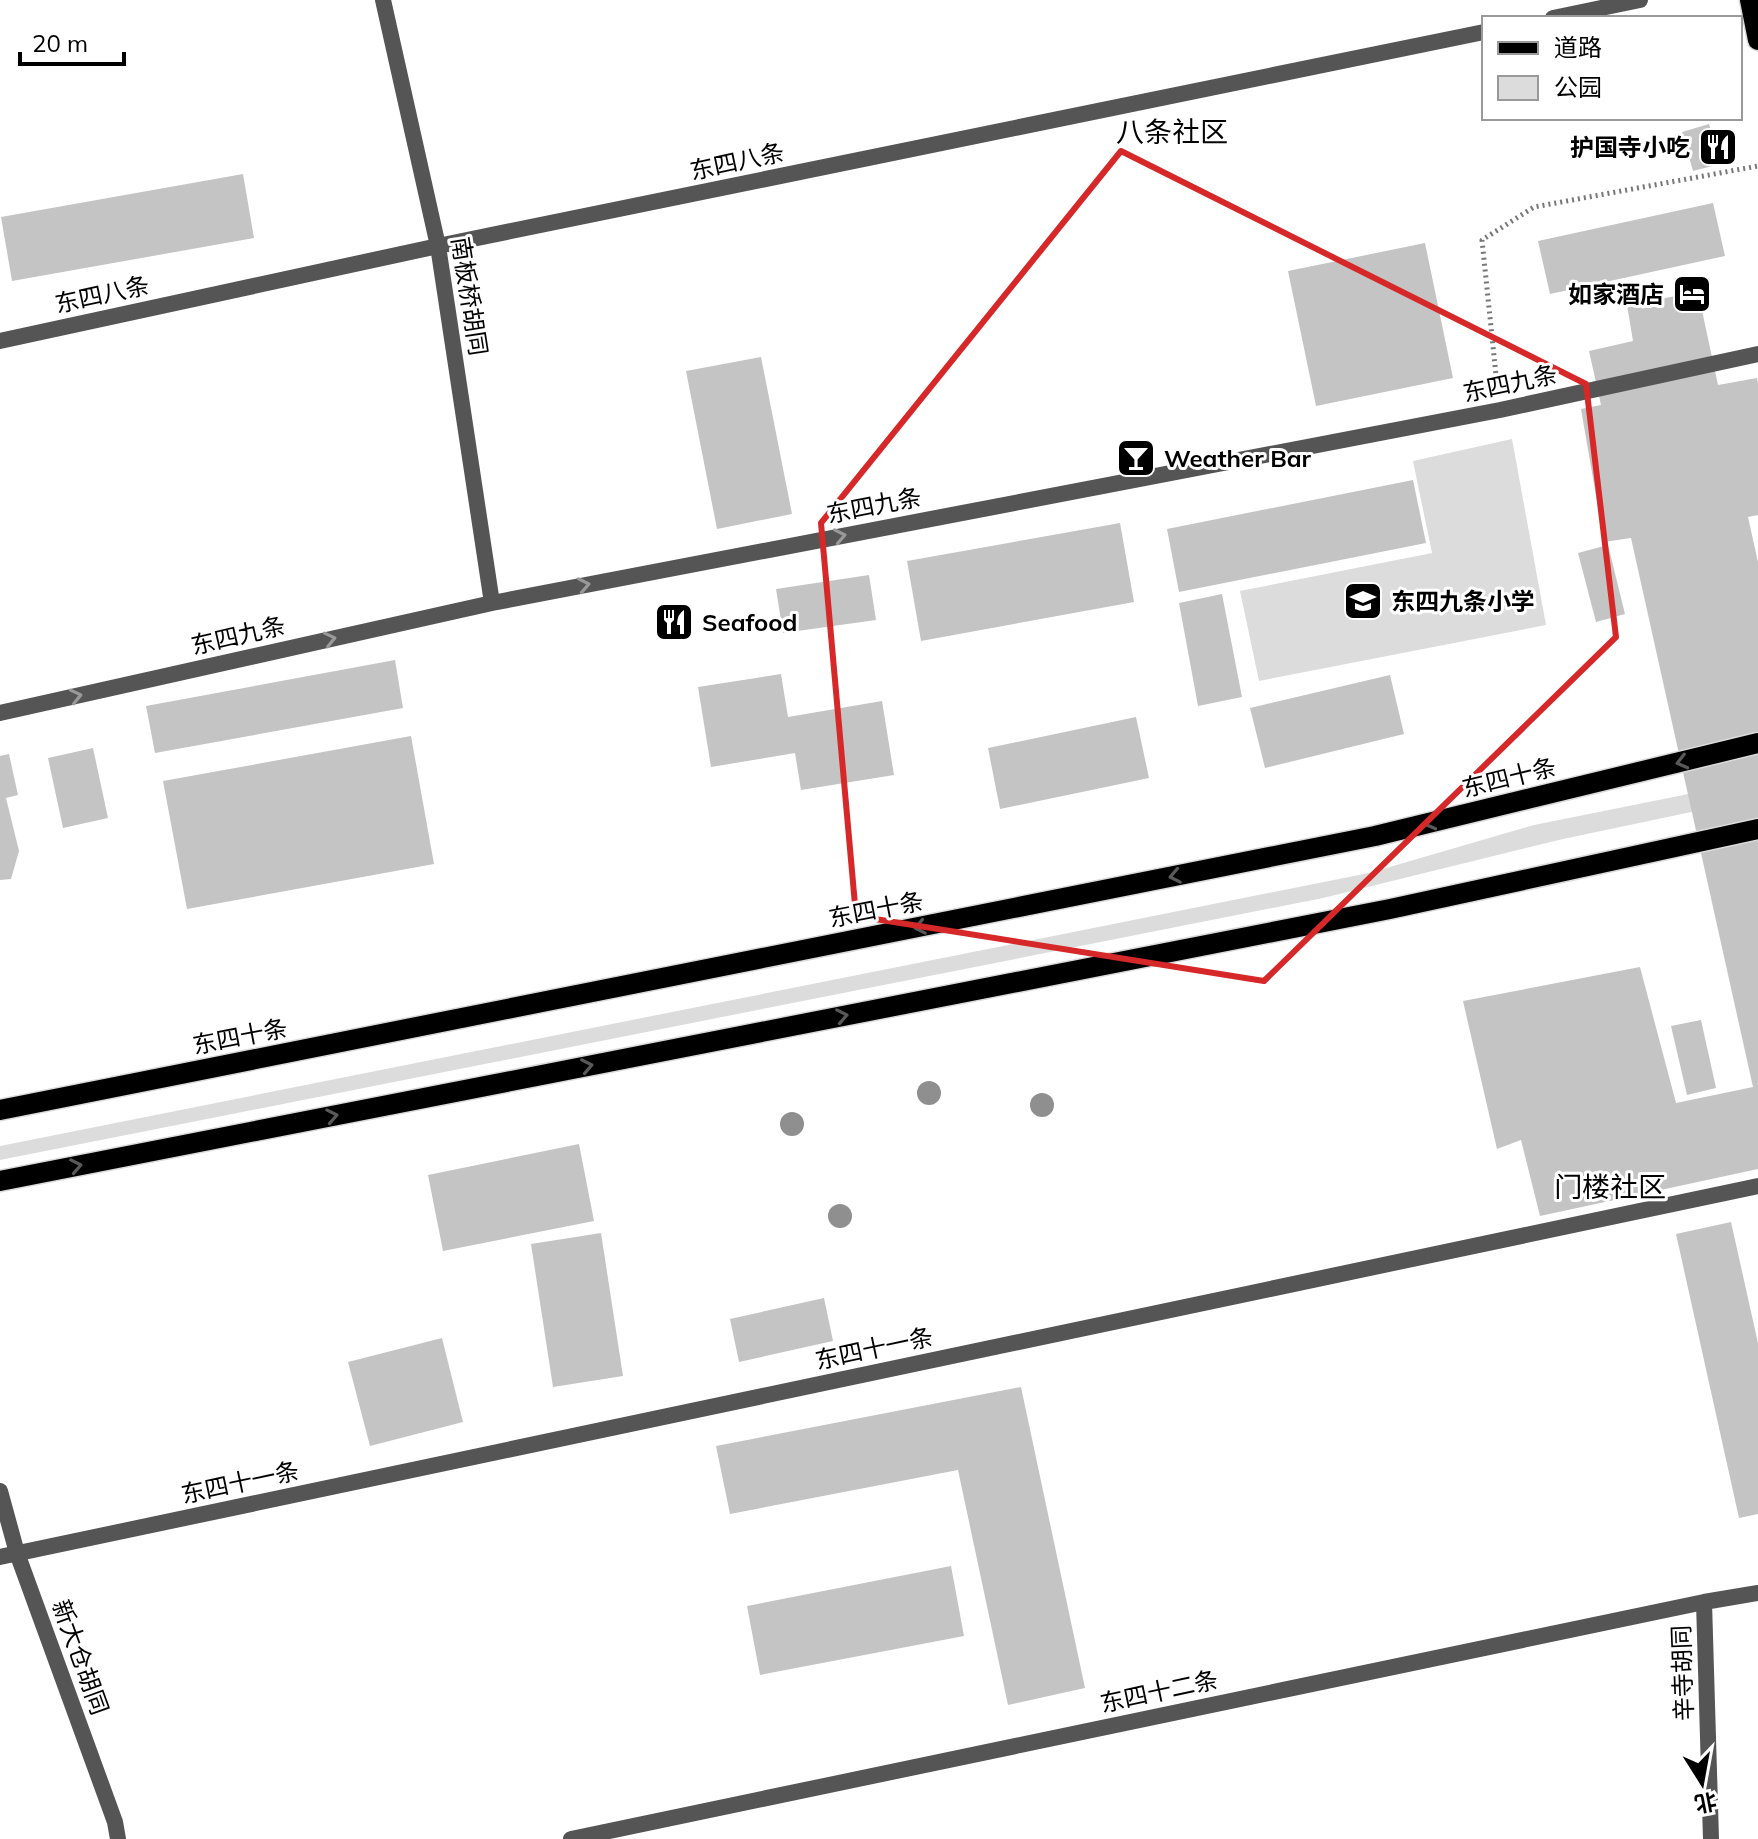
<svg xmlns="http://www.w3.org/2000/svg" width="1758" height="1839" font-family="Mulish,'Noto Sans SC',sans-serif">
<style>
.green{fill:#dcdcdc}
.building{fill:#c4c4c4}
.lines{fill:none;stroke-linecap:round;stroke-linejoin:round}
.primary-casing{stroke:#dbdbdb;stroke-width:23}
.path{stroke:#777;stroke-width:5;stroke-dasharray:2 4;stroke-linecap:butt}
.lane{stroke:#555;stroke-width:16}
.primary{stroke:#000;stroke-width:20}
.tree{fill:#8f8f8f}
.oneway{stroke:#999}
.oneway2{stroke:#595959}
.marked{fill:none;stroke:#d62828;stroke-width:6;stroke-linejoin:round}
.labels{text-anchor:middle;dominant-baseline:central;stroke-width:6;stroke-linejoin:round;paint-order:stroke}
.poi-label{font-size:24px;font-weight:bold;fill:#000;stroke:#fff;text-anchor:start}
.street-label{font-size:24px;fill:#000;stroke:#fff}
.quarter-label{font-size:28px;fill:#000;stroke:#fff}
</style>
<rect width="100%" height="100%" fill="#fff"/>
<path class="green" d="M1512,439L1546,625L1259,681L1240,591L1432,553L1413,461Z
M1758,780V798L1563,839L1323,898L0,1160V1146L1369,873L1534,825Z"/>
<path class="building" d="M1709,124L1720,164L1693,171L1682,132Z
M243,174L254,238L12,281L1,217Z
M1713,203L1725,256L1550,294L1538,241Z
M1425,243L1453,378L1316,406L1288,271Z
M1698,292L1718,385L1757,378L1758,383V515L1748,517L1758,562V1169L1540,1216L1521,1140L1497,1149L1463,1001L1640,967L1676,1103L1753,1087L1631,538L1604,542L1581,409L1601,405L1589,351L1633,341L1627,305Z
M761,357L792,514L717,529L686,371Z
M1413,480L1426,543L1179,592L1167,529Z
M1120,523L1134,602L921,641L907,561Z
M1608,545L1625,614L1596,622L1578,553Z
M869,575L876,620L783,633L776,589Z
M1222,594L1242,697L1198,706L1179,603Z
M395,660L403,708L155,753L146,706Z
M781,674L788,717L882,701L894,775L801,790L795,753L711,767L698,687Z
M1390,675L1404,734L1265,768L1250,708Z
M1136,717L1149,778L1000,809L988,748Z
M411,736L434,864L187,909L163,781Z
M93,748L108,818L63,828L48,758Z
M9,754L18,795L6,798L19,851L11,879L0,880V756Z
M1701,1020L1716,1088L1687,1095L1671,1026Z
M579,1144L594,1221L443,1251L428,1175Z
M1731,1222L1758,1343V1514L1739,1518L1676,1234Z
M601,1233L623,1376L553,1387L531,1244Z
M824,1298L833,1341L739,1362L730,1319Z
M442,1338L463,1422L370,1446L348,1362Z
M1021,1387L1085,1688L1008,1705L958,1470L730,1514L716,1446Z
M951,1566L964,1636L760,1675L747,1606Z"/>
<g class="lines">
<defs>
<path id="primary" d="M1750,0L1758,40
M0,1110L1375,836L1758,743
M0,1181L1390,909L1758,829"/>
</defs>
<use href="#primary" class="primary-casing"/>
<path class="path" d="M1497,385L1482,240L1534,207L1758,166"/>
<path class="lane" d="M383,0L438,246L492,603
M1553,18L1640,0
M0,341L438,246L1484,32
M0,713L492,603L1500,410L1758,354
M0,1491L17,1553L115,1822L118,1839
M0,1557L1758,1186
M1704,1602L1711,1839
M571,1839L1704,1602L1758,1593"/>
<use href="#primary" class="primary"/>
</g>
<g class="tree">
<circle cx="929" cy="1093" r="12"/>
<circle cx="1042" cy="1105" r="12"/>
<circle cx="792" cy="1124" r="12"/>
<circle cx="840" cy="1216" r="12"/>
</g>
<defs><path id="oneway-chevron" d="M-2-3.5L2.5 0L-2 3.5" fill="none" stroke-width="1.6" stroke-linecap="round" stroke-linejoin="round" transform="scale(2)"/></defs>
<g class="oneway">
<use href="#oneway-chevron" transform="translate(840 536) rotate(-11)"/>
<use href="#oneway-chevron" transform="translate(584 585) rotate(-11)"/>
<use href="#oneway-chevron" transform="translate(330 639) rotate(-13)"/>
<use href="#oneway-chevron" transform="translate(76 696) rotate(-13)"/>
</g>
<g class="oneway2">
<use href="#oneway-chevron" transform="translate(1682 762) rotate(166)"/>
<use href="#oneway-chevron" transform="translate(1430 823) rotate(166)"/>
<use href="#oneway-chevron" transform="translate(1175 876) rotate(169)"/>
<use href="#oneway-chevron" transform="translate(920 927) rotate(169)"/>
<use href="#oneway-chevron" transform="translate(842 1016) rotate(-11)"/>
<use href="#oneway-chevron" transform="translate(587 1066) rotate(-11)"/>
<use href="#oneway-chevron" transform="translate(332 1116) rotate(-11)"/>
<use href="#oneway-chevron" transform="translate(76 1166) rotate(-11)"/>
</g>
<path class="marked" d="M1121,151L1586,384L1616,637L1264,981L856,916L821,523Z"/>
<defs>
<symbol id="restaurant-square" viewBox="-11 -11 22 22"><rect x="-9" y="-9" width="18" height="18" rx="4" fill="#000" stroke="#fff"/><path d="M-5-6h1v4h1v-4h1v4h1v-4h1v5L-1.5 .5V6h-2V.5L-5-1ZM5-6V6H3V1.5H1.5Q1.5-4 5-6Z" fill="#fff"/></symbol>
<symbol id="hotel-square" viewBox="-11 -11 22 22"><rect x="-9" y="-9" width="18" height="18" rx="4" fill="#000" stroke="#fff"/><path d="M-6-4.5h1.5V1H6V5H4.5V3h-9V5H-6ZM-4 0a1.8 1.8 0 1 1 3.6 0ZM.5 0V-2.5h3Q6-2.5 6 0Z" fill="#fff"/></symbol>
<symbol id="bar-square" viewBox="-11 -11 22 22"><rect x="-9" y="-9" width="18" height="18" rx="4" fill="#000" stroke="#fff"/><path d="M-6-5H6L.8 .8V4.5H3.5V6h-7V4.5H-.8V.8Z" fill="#fff"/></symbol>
<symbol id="school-square" viewBox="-11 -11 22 22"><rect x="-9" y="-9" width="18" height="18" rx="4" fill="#000" stroke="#fff"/><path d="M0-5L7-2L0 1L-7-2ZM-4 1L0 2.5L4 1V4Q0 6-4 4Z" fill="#fff"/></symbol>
</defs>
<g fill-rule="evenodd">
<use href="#restaurant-square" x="1696" y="125" width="44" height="44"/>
<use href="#hotel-square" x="1670" y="272" width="44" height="44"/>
<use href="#bar-square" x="1114" y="436" width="44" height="44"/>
<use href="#school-square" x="1341" y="579" width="44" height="44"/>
<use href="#restaurant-square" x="652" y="600" width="44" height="44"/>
</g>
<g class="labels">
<g class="poi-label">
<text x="1690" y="147" text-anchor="end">护国寺小吃</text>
<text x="1664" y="294" text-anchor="end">如家酒店</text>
<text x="1164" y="458">Weather Bar</text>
<text x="1391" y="601">东四九条小学</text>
<text x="702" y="622">Seafood</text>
</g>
<g class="street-label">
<text transform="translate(737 161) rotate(-12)">东四八条</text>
<text transform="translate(102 294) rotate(-12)">东四八条</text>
<text transform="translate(470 296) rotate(81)">南板桥胡同</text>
<text transform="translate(1510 383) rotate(-12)">东四九条</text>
<text transform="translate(874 505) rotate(-11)">东四九条</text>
<text transform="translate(238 635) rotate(-13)">东四九条</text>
<text transform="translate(1509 777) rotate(-14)">东四十条</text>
<text transform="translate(876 909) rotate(-11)">东四十条</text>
<text transform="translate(240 1036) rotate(-11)">东四十条</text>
<text transform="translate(874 1348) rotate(-12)">东四十一条</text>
<text transform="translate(240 1482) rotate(-12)">东四十一条</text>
<text transform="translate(81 1657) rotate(70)">新大仓胡同</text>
<text transform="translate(1682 1673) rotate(-92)">辛寺胡同</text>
<text transform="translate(1159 1691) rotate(-12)">东四十二条</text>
</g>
<g class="quarter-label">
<text x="1172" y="131">八条社区</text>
<text x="1610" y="1186">门楼社区</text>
</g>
</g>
<rect x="1482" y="16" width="260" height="104" fill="#ffffff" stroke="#999999" stroke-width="2"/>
<rect x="1498" y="42" width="40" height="12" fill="#000000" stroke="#999999" stroke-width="2"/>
<text x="1554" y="56" font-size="24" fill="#000000">道路</text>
<rect x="1498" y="76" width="40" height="24" fill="#dcdcdc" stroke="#999999" stroke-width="2"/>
<text x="1554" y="96" font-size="24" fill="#000000">公园</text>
<g transform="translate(1702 1783) rotate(169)" stroke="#ffffff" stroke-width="6" paint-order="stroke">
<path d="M0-6L14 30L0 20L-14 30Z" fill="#000000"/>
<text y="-12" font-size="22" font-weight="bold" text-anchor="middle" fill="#000000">北</text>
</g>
<path d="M20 52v12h104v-12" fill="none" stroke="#000000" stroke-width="4"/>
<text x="32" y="52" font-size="24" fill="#000000" stroke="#ffffff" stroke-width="6" paint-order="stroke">20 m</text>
</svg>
